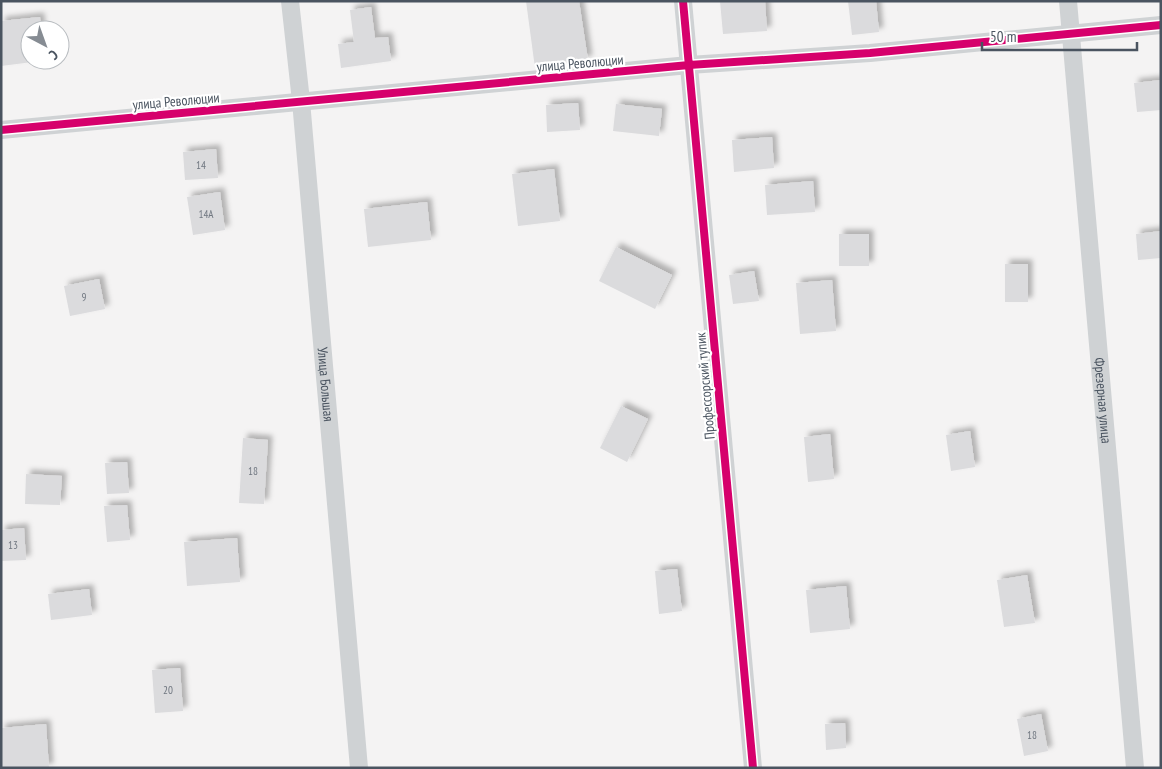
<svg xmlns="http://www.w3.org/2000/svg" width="1162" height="769" font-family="'PT Sans Narrow',sans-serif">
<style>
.building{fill:#dbdbdd;filter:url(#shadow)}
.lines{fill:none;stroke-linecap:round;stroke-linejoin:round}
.street{stroke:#cfd2d4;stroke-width:18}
.cycleway-casing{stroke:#fff;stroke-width:11}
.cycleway{stroke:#d6006c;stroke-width:8}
.labels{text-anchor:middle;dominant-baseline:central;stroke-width:4.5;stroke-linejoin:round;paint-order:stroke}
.number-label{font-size:11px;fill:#707780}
.street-label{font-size:14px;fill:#4a5460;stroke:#fff}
</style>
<defs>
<filter id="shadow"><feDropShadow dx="4.5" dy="-4.5" stdDeviation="2.5" flood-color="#0004"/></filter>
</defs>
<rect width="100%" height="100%" fill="#f4f3f3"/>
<path class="building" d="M526,1H579L588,60L535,68Z
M720,1H765L767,31L723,34Z
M848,1H876L879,32L852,35Z
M371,7L375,38L388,37L391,61L341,68L338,44L354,42L350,10Z
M40,17L41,30H30V60H40V61L1,66V21Z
M1161,80V110L1137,112L1134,83Z
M578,103L580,130L547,132L546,105Z
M616,104L662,109L659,136L613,131Z
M772,137L774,168L734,172L732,140Z
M216,149L218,178L185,180L183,152Z
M554,169L560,221L518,226L512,174Z
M813,181L815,212L767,215L765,185Z
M220,192L225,230L193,235L187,197Z
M427,202L431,240L368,247L364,209Z
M1161,231V258L1138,260L1136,234Z
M839,234H869V266H839Z
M616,247L672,275L655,309L599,281Z
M1005,264H1028V302H1005Z
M754,271L759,301L733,304L729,275Z
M99,279L105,309L70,316L64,286Z
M832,280L836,331L800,334L796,283Z
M621,406L648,419L627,462L600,448Z
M970,431L975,467L951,471L946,435Z
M830,434L834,479L808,482L804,437Z
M243,438L268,440L264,504L239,503Z
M127,462L129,493L107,494L105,463Z
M26,474L62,476L60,505L25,504Z
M127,505L130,540L107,542L104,506Z
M24,528L26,560L1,561V530Z
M237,538L240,582L187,586L184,542Z
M677,569L682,611L659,614L655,571Z
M1027,575L1035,623L1004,627L997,580Z
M846,586L850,629L810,633L806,590Z
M89,589L92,615L51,620L48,594Z
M180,668L183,711L155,713L152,670Z
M1041,714L1048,751L1024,756L1017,719Z
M845,723L846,748L826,750L825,724Z
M46,724L49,768H2L1,728Z"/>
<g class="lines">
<g class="street">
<path id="s1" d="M290,1L301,101L359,768"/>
<path d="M683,1L753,768"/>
<path id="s2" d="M1068,1L1135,768"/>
<path d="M1,130L689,65L870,53L1161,25"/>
</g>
<defs>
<path id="cycleway" d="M683,1L753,768
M1,130L689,65L870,53L1161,25"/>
</defs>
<use href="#cycleway" class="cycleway-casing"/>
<use href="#cycleway" class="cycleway"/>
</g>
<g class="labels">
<g class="number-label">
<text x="201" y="165">14</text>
<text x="206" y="214">14А</text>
<text x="84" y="297">9</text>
<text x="253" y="471">18</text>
<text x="13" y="545">13</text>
<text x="168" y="690">20</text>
<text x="1032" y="735">18</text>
</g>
<g class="street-label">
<text transform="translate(580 63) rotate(-5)">улица Революции</text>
<text transform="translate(176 101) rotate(-5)">улица Революции</text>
<text stroke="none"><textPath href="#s1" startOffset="385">Улица Большая</textPath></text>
<text transform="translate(705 386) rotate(-95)">Профессорский тупик</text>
<text stroke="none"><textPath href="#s2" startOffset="401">Фрезерная улица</textPath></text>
</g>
</g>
<rect width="1162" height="769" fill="none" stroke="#4a5460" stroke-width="5"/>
<g transform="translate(45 45) rotate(139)"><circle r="24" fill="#ffffff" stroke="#b7bbbf"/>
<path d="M0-4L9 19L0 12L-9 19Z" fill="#868c93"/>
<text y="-8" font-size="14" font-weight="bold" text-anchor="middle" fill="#4a5460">С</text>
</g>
<path d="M982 42v8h155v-8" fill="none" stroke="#4a5460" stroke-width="2.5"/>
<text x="990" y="42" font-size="15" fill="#4a5460" stroke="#ffffff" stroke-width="4" paint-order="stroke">50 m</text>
</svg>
